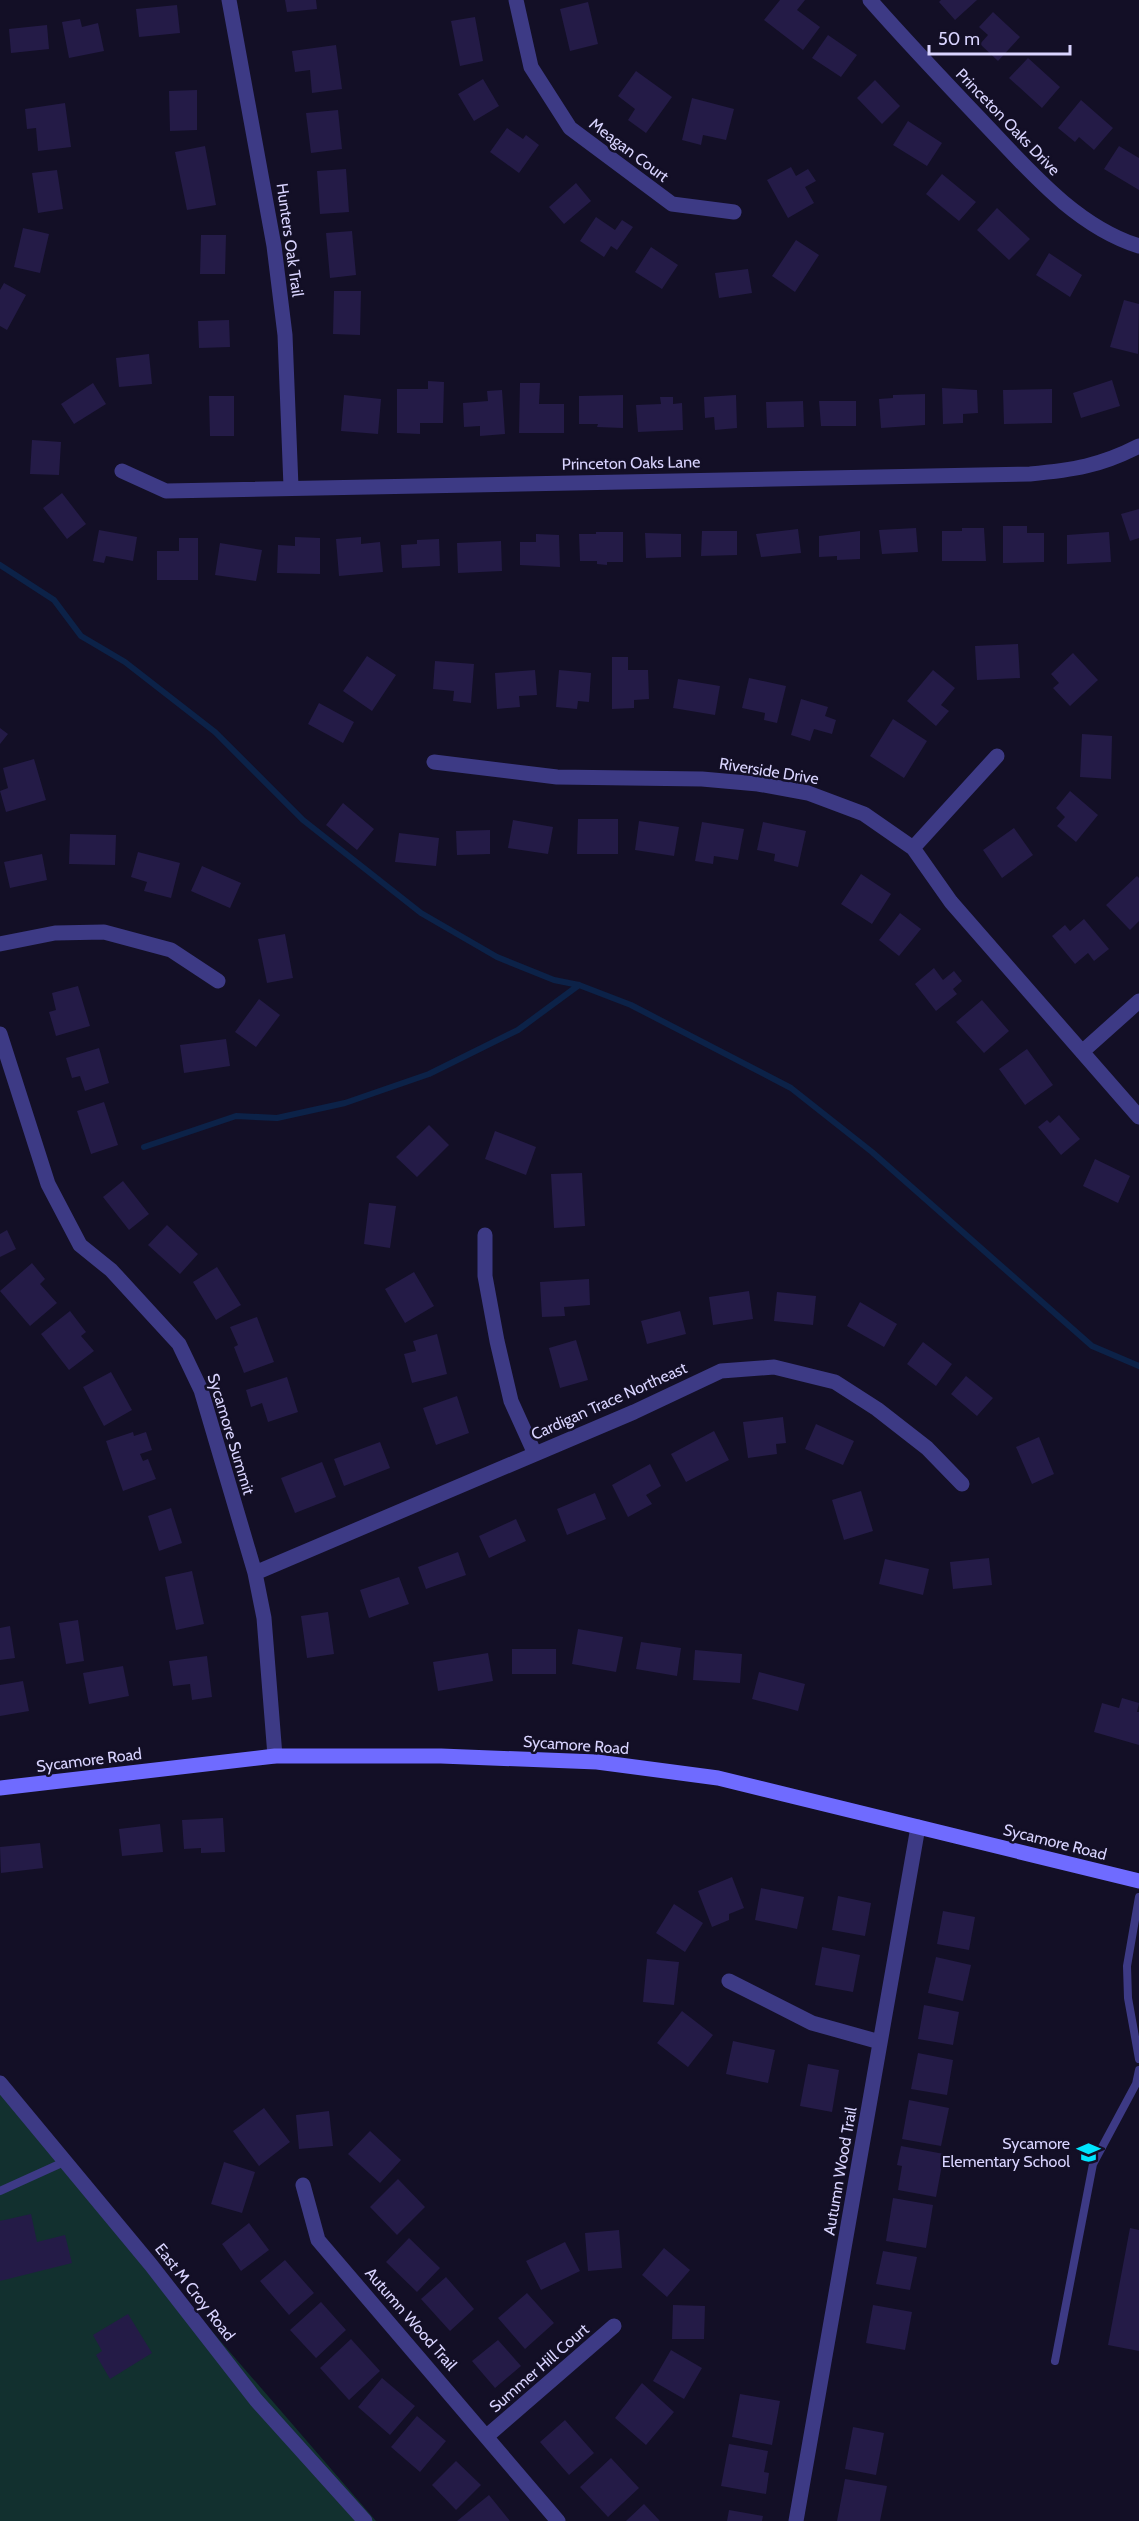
<svg xmlns="http://www.w3.org/2000/svg" width="1139" height="2521" font-family="Cabin,sans-serif">
<style>
.green{fill:#12302f}
.lines{fill:none;stroke-linecap:round;stroke-linejoin:round}
.stream{stroke:#0c2248;stroke-width:6}
.building{fill:#241b47}
.lane{stroke:#3d3a85;stroke-width:8}
.street{stroke:#3d3a85;stroke-width:15}
.secondary{stroke:#6f6bff;stroke-width:15}
.labels{text-anchor:middle;dominant-baseline:central;stroke-width:5;stroke-linejoin:round;paint-order:stroke}
.street-label{font-size:16px;fill:#d9d4ff;stroke:#130f26}
.poi-label{font-size:16px;fill:#d9d4ff;stroke:#130f26;text-anchor:end}
</style>
<rect width="100%" height="100%" fill="#130f26"/>
<path class="green" d="M0,2086L376,2521H0Z"/>
<g class="lines">
<path class="stream" d="M0,565L54,600L81,636L125,662L215,732L303,820L421,913L497,957L554,980L579,985L631,1005L791,1088L872,1152L1092,1346L1139,1366
M144,1147L236,1116L277,1118L345,1103L429,1074L518,1030L579,985"/>
</g>
<path class="building" d="M285,0H316L317,9L287,12Z
M780,0H805L797,10L820,27L803,50L764,20Z
M941,0H977L955,20L939,2Z
M588,2L598,44L570,51L560,9Z
M177,5L180,33L139,37L136,9Z
M993,12L1020,37L998,61L980,44L988,35L979,27Z
M475,17L483,61L460,66L451,21Z
M80,19L82,27L98,23L104,51L69,58L62,22Z
M47,25L49,49L11,53L9,29Z
M828,35L857,55L841,77L812,58Z
M336,45L342,89L312,93L310,70L295,72L292,51Z
M1028,58L1060,87L1042,108L1009,78Z
M636,71L672,97L646,133L628,120L635,109L618,96Z
M483,79L499,106L474,121L458,94Z
M875,80L900,106L882,124L857,98Z
M197,90V130L170,131L169,91Z
M692,98L734,109L726,140L703,135L701,145L682,140Z
M1081,100L1113,128L1094,150L1079,137L1075,142L1058,128Z
M65,103L71,147L38,151L36,128L27,129L25,109Z
M338,110L342,149L311,153L306,113Z
M908,121L942,143L927,166L893,145Z
M507,128L523,139L526,135L539,145L519,173L490,152Z
M205,146L216,205L187,210L175,152Z
M1119,146L1139,158V190L1104,169Z
M791,167L796,176L808,169L816,181L805,187L814,203L788,218L767,180Z
M346,169L349,212L320,214L317,171Z
M57,170L63,209L38,213L32,173Z
M942,174L976,202L959,221L926,194Z
M576,183L591,201L564,224L549,207Z
M997,208L1030,239L1009,260L977,230Z
M596,217L615,230L622,220L633,227L617,250L611,246L604,257L580,241Z
M23,228L49,234L40,273L14,267Z
M352,231L356,275L330,278L326,233Z
M201,235H226L225,274H200Z
M796,240L819,255L795,292L772,276Z
M651,247L678,265L662,289L635,272Z
M1049,253L1082,275L1070,297L1036,275Z
M748,269L752,293L719,298L715,273Z
M4,283L26,295L7,330L0,326V290Z
M334,291H361L360,335L333,334Z
M1124,300L1139,304L1138,354L1110,347Z
M229,320L230,347L199,348L198,321Z
M149,354L152,384L119,387L116,358Z
M1112,380L1120,406L1081,418L1073,393Z
M428,381L444,382L443,423H420V434L397,433V389H428Z
M93,383L106,404L74,424L61,404Z
M520,383H540L539,404H564V433H519Z
M942,388L977,390L978,413L963,414V423L943,424Z
M1052,389V423L1004,424L1003,390Z
M502,390L505,434L480,436V426L464,427L463,403L488,401L487,391Z
M925,394V425L881,428L879,399L893,398V395Z
M344,395L381,399L378,434L341,431Z
M623,395V428L597,427L598,424H579V396Z
M736,395L737,428L715,430L714,417L705,418L704,397Z
M209,396H234V436H210Z
M660,397H673V404L682,403L683,430L638,432L636,405L661,404Z
M803,401L804,427L767,428L766,402Z
M819,401H856V426H821Z
M32,440L61,442L59,475L30,474Z
M62,493L86,524L67,539L43,508Z
M1139,509V538L1130,541L1121,514Z
M1003,526H1027V533H1044V562L1003,563Z
M916,528L918,552L882,554L879,530Z
M962,528H984L986,561H942V531H962Z
M798,529L801,553L761,557L756,534Z
M99,530L137,537L133,561L106,556L104,563L93,561Z
M702,531H737V555L701,556Z
M860,531V559L837,560V556L819,557V536Z
M596,532H623V562H607V565L597,564V561H580L579,534H596Z
M1109,532L1111,562L1067,564V535Z
M645,533L681,534V557L646,558Z
M536,534L559,535L560,567L520,565V542H536Z
M295,537L320,538V574L277,573L278,545L295,546Z
M361,537V544L380,542L383,572L339,576L336,539Z
M179,538H198V580H157V551H179Z
M439,539L440,566L402,568L401,545L417,544V540Z
M501,541L502,571L458,573L457,543Z
M220,543L262,550L256,581L215,575Z
M1018,644L1020,678L977,680L975,646Z
M1073,653L1098,680L1070,706L1053,688L1059,683L1051,674Z
M367,656L396,675L372,711L343,691Z
M612,657H628V670H648L649,699L634,700V708L612,709Z
M435,661L474,664L471,703L453,701L454,691L433,689Z
M535,670L537,695L519,696L520,707L497,709L495,673Z
M559,670L591,673L589,702L578,701L577,709L556,707Z
M933,670L955,688L941,705L949,711L936,726L907,701Z
M749,678L786,686L777,723L764,720L765,713L742,708Z
M678,679L720,686L715,715L673,708Z
M801,699L828,707L825,716L836,720L832,734L814,729L810,741L791,735Z
M319,703L354,722L343,743L308,724Z
M893,719L927,741L904,778L870,756Z
M0,728L8,734L0,744Z
M1082,734L1112,736L1111,779L1080,777Z
M34,759L46,800L6,812L0,791L8,788L3,768Z
M1070,791L1098,815L1076,842L1057,826L1065,817L1056,808Z
M343,803L374,829L357,850L326,825Z
M578,819H618V854H577Z
M513,820L553,827L548,854L508,848Z
M639,821L679,827L674,856L635,850Z
M702,822L744,829L738,860L714,856L713,864L695,861Z
M763,822L806,831L798,867L774,861L775,854L757,850Z
M1014,828L1033,855L1002,878L983,850Z
M490,830V854L457,855L456,831Z
M399,833L439,838L436,866L395,862Z
M70,834L116,835L115,865L69,864Z
M138,852L180,863L171,898L144,891L147,882L131,877Z
M42,854L47,880L10,888L4,862Z
M202,866L241,883L230,908L191,891Z
M861,874L891,894L872,924L841,904Z
M1137,876L1139,878V921L1130,930L1106,905Z
M900,913L921,929L899,956L879,940Z
M1084,919L1109,949L1094,961L1088,953L1075,964L1052,936L1065,925L1070,931Z
M285,934L293,978L267,983L258,939Z
M934,968L943,980L954,971L962,981L953,989L957,994L936,1011L915,984Z
M78,986L90,1026L56,1036L49,1012L56,1010L52,993Z
M259,999L280,1015L256,1047L235,1032Z
M982,1000L1009,1031L984,1053L956,1022Z
M226,1039L230,1066L184,1073L180,1045Z
M99,1048L109,1083L85,1091L80,1076L72,1078L66,1058Z
M1027,1049L1053,1085L1025,1105L999,1069Z
M104,1102L118,1145L91,1154L77,1111Z
M1059,1115L1080,1139L1061,1155L1038,1127L1047,1120L1050,1123Z
M429,1125L449,1145L417,1177L396,1157Z
M495,1131L536,1147L526,1175L485,1159Z
M1095,1159L1130,1176L1118,1203L1083,1186Z
M582,1173L585,1226L554,1228L551,1174Z
M123,1181L149,1214L129,1230L103,1197Z
M369,1203L396,1206L390,1248L364,1244Z
M167,1225L198,1254L180,1274L148,1245Z
M7,1230L16,1249L0,1257V1234Z
M32,1263L45,1279L40,1284L57,1303L30,1326L0,1291Z
M217,1267L241,1305L216,1320L193,1282Z
M414,1272L434,1306L405,1323L385,1289Z
M589,1279L590,1305L564,1307L565,1316L542,1317L540,1282Z
M749,1291L753,1319L713,1325L709,1297Z
M777,1292L816,1296L813,1325L774,1321Z
M860,1302L897,1324L884,1347L847,1326Z
M70,1311L86,1332L81,1336L94,1351L69,1370L41,1334Z
M680,1311L686,1334L647,1344L641,1321Z
M257,1317L274,1362L244,1373L234,1347L238,1345L230,1327Z
M437,1334L447,1374L412,1383L404,1354L416,1351L413,1341Z
M576,1340L588,1380L560,1388L549,1348Z
M923,1342L952,1364L936,1386L907,1364Z
M111,1372L132,1410L104,1426L83,1387Z
M966,1376L993,1398L977,1416L951,1394Z
M287,1377L298,1412L268,1422L262,1403L251,1407L246,1390Z
M457,1396L469,1433L436,1445L423,1408Z
M783,1417L786,1443L776,1444L777,1454L748,1458L743,1422Z
M816,1424L854,1441L843,1465L805,1449Z
M714,1431L729,1460L686,1482L671,1454Z
M133,1432L134,1436L146,1432L152,1450L140,1454L143,1461L148,1459L156,1479L123,1491L106,1441Z
M1039,1437L1054,1474L1032,1484L1016,1447Z
M380,1442L390,1468L344,1486L334,1459Z
M322,1462L336,1497L295,1513L281,1478Z
M650,1464L661,1486L646,1495L652,1504L628,1517L612,1485Z
M861,1491L873,1531L844,1540L832,1500Z
M595,1493L606,1519L567,1535L557,1509Z
M171,1508L182,1543L159,1551L148,1516Z
M516,1519L526,1541L489,1558L479,1536Z
M458,1552L466,1575L426,1589L418,1567Z
M989,1558L992,1585L953,1589L950,1562Z
M885,1559L929,1569L923,1595L879,1584Z
M192,1571L204,1624L176,1630L165,1577Z
M399,1577L409,1604L369,1618L360,1590Z
M328,1612L334,1654L307,1658L301,1616Z
M78,1620L84,1661L66,1664L59,1623Z
M10,1626L15,1658L0,1660V1628Z
M578,1629L623,1637L616,1672L572,1664Z
M641,1642L681,1648L677,1676L636,1669Z
M512,1649H556V1674H512Z
M695,1650L742,1654L740,1683L693,1680Z
M488,1653L493,1681L438,1691L433,1662Z
M207,1656L212,1697L192,1700L190,1684L173,1686L169,1661Z
M123,1666L129,1696L89,1704L83,1673Z
M759,1672L805,1684L798,1711L752,1699Z
M23,1681L29,1711L0,1716V1685Z
M1122,1698L1139,1703L1137,1712H1139V1745L1094,1732L1102,1703L1119,1708Z
M223,1818L225,1852L201,1853V1848L184,1849L182,1820Z
M160,1824L163,1852L122,1856L119,1829Z
M40,1843L43,1868L1,1873L0,1847Z
M732,1877L744,1908L729,1914V1920L712,1927L698,1891Z
M761,1888L804,1897L797,1929L755,1920Z
M838,1896L871,1903L865,1936L832,1930Z
M674,1904L703,1923L685,1952L656,1933Z
M943,1911L975,1917L969,1950L937,1944Z
M822,1947L860,1955L853,1992L815,1985Z
M936,1957L971,1965L963,2001L928,1993Z
M647,1959L679,1962L674,2005L643,2002Z
M924,2005L959,2012L953,2045L918,2039Z
M682,2011L713,2035L688,2067L657,2043Z
M733,2041L775,2050L768,2083L726,2074Z
M918,2053L953,2060L947,2095L911,2089Z
M808,2064L839,2070L832,2112L800,2106Z
M909,2100L949,2108L941,2146L902,2139Z
M264,2108L290,2142L259,2166L233,2131Z
M329,2111L333,2146L299,2149L296,2115Z
M370,2131L401,2160L380,2183L348,2154Z
M901,2146L944,2154L936,2197L898,2190L902,2166L897,2165Z
M224,2162L255,2172L242,2213L211,2204Z
M398,2179L425,2207L397,2235L370,2207Z
M893,2198L933,2205L926,2248L886,2241Z
M31,2214L37,2242L65,2235L72,2263L0,2281V2221Z
M249,2223L269,2250L241,2271L222,2244Z
M1130,2228L1139,2230V2351L1108,2345Z
M619,2230L622,2268L588,2271L585,2233Z
M409,2238L440,2268L417,2292L386,2262Z
M565,2242L580,2271L541,2290L526,2261Z
M664,2248L690,2270L667,2297L642,2275Z
M883,2251L917,2257L910,2290L876,2284Z
M285,2260L314,2293L289,2315L260,2281Z
M446,2277L474,2309L450,2331L421,2299Z
M527,2293L554,2323L525,2349L498,2318Z
M321,2302L346,2330L316,2358L290,2330Z
M673,2305L705,2306L704,2339H672Z
M873,2305L912,2312L905,2350L866,2343Z
M128,2314L152,2353L110,2379L96,2355L102,2351L93,2335Z
M351,2339L380,2371L349,2400L320,2368Z
M498,2340L521,2366L495,2388L472,2361Z
M671,2350L702,2368L684,2399L653,2381Z
M382,2378L415,2406L390,2435L358,2407Z
M642,2383L674,2412L646,2445L615,2418Z
M740,2394L780,2401L772,2445L732,2437Z
M417,2416L446,2441L420,2472L391,2447Z
M565,2420L594,2453L569,2475L540,2442Z
M853,2427L884,2433L876,2475L845,2469Z
M729,2444L768,2451L764,2472L769,2473L766,2494L721,2486Z
M611,2458L639,2488L608,2517L580,2487Z
M456,2461L481,2485L456,2510L432,2485Z
M845,2479L887,2486L880,2521H837Z
M489,2495L510,2521H457Z
M644,2504L660,2521H626Z
M729,2510L763,2516L762,2521H727Z"/>
<g class="lines">
<path class="lane" d="M1139,1897L1127,1966L1128,1998L1139,2059
M0,2191L64,2162
M1055,2361L1093,2164L1136,2084L1139,2070"/>
<path class="street" d="M229,0L274,246L285,335L291,487
M516,0L531,67L570,128L672,204L734,212
M870,0C906,41 944,81 982,121C1028,169 1075,226 1139,246
M122,471L166,491L1030,474C1073,470 1100,466 1139,446
M434,762L557,777L702,779L758,784L808,793L864,814L913,848L951,902L1139,1117
M913,848L997,756
M0,944L55,933L104,932L171,950L218,981
M0,1034L48,1184L80,1245L111,1270L179,1344L201,1390L255,1573L264,1618L275,1756
M1082,1052L1139,1001
M485,1235V1276L497,1341L511,1401L535,1454
M255,1573L634,1412L721,1371L774,1367L835,1382L877,1409L927,1448L962,1484
M729,1981L812,2023L880,2042
M0,2083L151,2265L256,2400L365,2521
M303,2185L318,2240L558,2521
M487,2436L614,2326
M796,2521L918,1827"/>
<path class="secondary" d="M0,1788L275,1756H441L597,1762L718,1778L1139,1881"/>
</g>
<defs>
<symbol id="school-bare" viewBox="-9 -9 18 18"><path d="M0-5L7-2L0 1L-7-2ZM-4 1L0 2.5L4 1V4Q0 6-4 4Z" fill="#00e5ff" stroke="#130f26" stroke-width="2.5" paint-order="stroke"/></symbol>
</defs>
<g fill-rule="evenodd">
<use href="#school-bare" x="1072" y="2136" width="33" height="33"/>
</g>
<g class="labels">
<g class="street-label">
<text transform="translate(1008 122) rotate(46)">Princeton Oaks Drive</text>
<text transform="translate(629 150) rotate(37)">Meagan Court</text>
<text transform="translate(290 240) rotate(82)">Hunters Oak Trail</text>
<text transform="translate(631 463) rotate(-1)">Princeton Oaks Lane</text>
<text transform="translate(769 771) rotate(9)">Riverside Drive</text>
<text transform="translate(609 1401) rotate(-24)">Cardigan Trace Northeast</text>
<text transform="translate(231 1434) rotate(73)">Sycamore Summit</text>
<text transform="translate(576 1745) rotate(4)">Sycamore Road</text>
<text transform="translate(89 1760) rotate(-7)">Sycamore Road</text>
<text transform="translate(1055 1842) rotate(14)">Sycamore Road</text>
<text transform="translate(840 2171) rotate(-80)">Autumn Wood Trail</text>
<text transform="translate(195 2292) rotate(52)">East M Croy Road</text>
<text transform="translate(411 2319) rotate(49)">Autumn Wood Trail</text>
<text transform="translate(539 2368) rotate(-41)">Summer Hill Court</text>
</g>
<g class="poi-label">
<text x="1070" y="2143">Sycamore<tspan x="1070" dy="18">Elementary School</tspan></text>
</g>
</g>
<path d="M929 45v9h141v-9" fill="none" stroke="#d9d4ff" stroke-width="3"/>
<text x="938" y="45" font-size="18" fill="#d9d4ff" stroke="#130f26" stroke-width="4.5" paint-order="stroke">50 m</text>
</svg>
